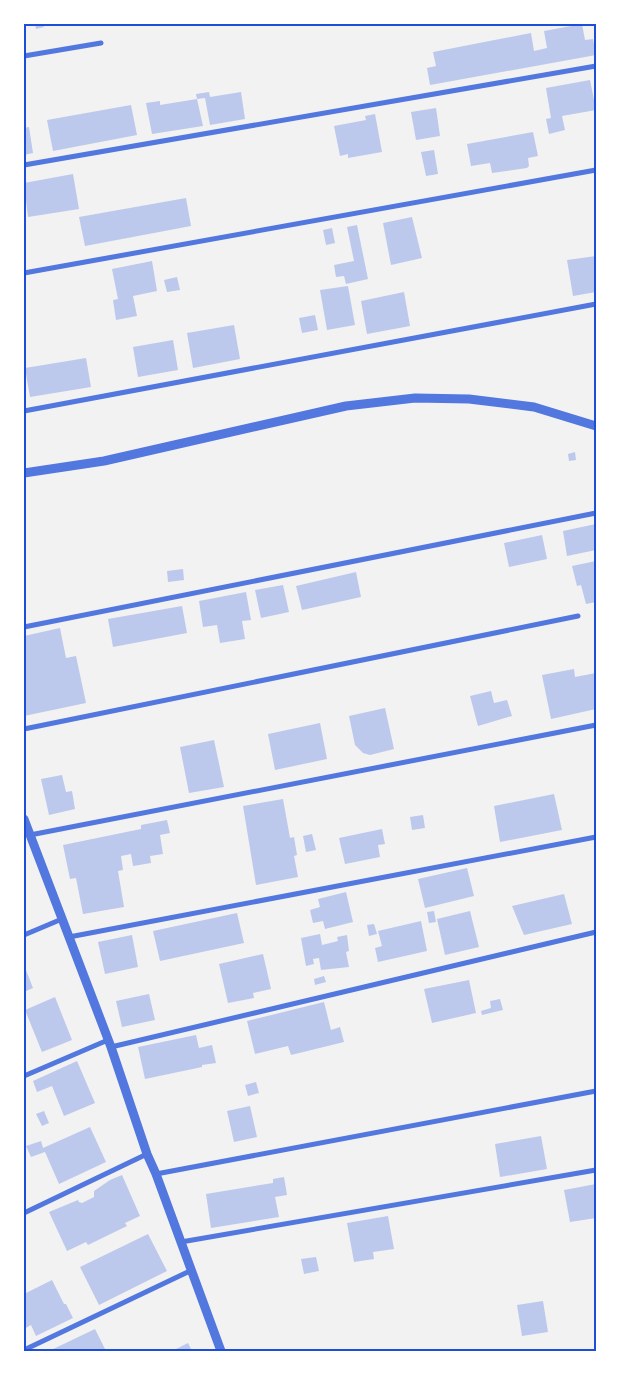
<svg xmlns="http://www.w3.org/2000/svg" width="620" height="1375" font-family="'Roboto Serif',serif">
<style>
.building{fill:#bdc9ec}
.lines{fill:none;stroke-linecap:round;stroke-linejoin:round}
.minor{stroke:#5277de;stroke-width:5}
.tertiary{stroke:#5277de;stroke-width:9}
.neatline{fill:none;stroke:#1d4ed8;stroke-width:2}
</style>
<rect width="100%" height="100%" fill="#f2f2f2"/>
<path class="building" d="M35,24H43L44,27L36,29Z
M582,24L585,40L593,39L596,55L430,85L427,68L436,66L433,52L531,33L534,51L547,48L544,31Z
M590,80L596,110L562,116L565,130L549,134L546,119L551,118L546,88Z
M209,92L210,97L241,92L245,119L210,125L205,98L197,99L196,94Z
M197,99L203,126L152,134L146,103L160,101V105Z
M131,105L137,135L53,151L47,120Z
M436,108L440,136L416,140L411,112Z
M375,114L382,152L348,158V154L340,156L334,126L366,120L365,116Z
M29,127L33,153L24,155V128Z
M533,132L538,156L528,158L529,166L527,168L492,173L490,163L471,166L467,144Z
M434,150L438,174L426,176L421,152Z
M73,174L79,209L28,217L24,183Z
M186,198L191,226L85,246L79,217Z
M412,217L422,258L391,265L383,223Z
M357,225L368,279L346,284L344,276L336,277L334,265L354,261L347,227Z
M332,228L335,243L326,245L323,230Z
M596,256V292L573,296L567,260Z
M152,261L157,291L133,296L137,316L116,320L113,300L118,299L112,269Z
M177,277L180,290L167,292L164,280Z
M348,286L355,325L327,330L320,290Z
M404,292L410,326L367,334L361,301Z
M315,315L318,330L302,333L299,318Z
M234,325L240,359L193,368L187,333Z
M173,340L178,370L138,377L133,347Z
M86,358L91,387L30,397L25,368Z
M575,452L576,460L569,461L568,454Z
M596,524V550L567,556L563,531Z
M542,535L547,559L509,567L504,543Z
M596,561V602L586,604L581,585L577,586L572,566Z
M183,569L184,580L168,582L167,571Z
M356,572L361,597L302,610L296,586Z
M283,585L289,612L261,618L255,590Z
M246,592L251,620L242,621L245,639L220,643L217,625L203,627L199,601Z
M182,606L187,633L113,647L108,619Z
M60,628L66,658L76,656L86,703L24,716V636Z
M574,669L575,677L596,673V709L551,719L542,675Z
M491,691L494,703L507,700L512,716L478,726L470,696Z
M385,708L394,749L370,755L363,753L355,745L349,716Z
M320,723L327,759L275,770L268,734Z
M214,740L224,787L189,793L180,747Z
M62,775L66,792L72,791L75,809L49,815L41,779Z
M554,794L562,830L500,842L494,806Z
M283,799L290,838L294,837L297,855L294,856L298,877L256,885L243,806Z
M423,815L425,828L412,830L410,817Z
M167,820L170,833L160,835L163,854L150,856L151,863L133,866L131,854L121,856L123,870L118,871L124,907L83,914L76,878L70,879L63,845L141,829V825Z
M382,829L385,844L378,845L380,857L345,864L339,838Z
M312,834L316,850L306,852L303,836Z
M467,868L474,896L425,908L418,879Z
M346,892L353,922L325,929L323,921L313,923L310,910L320,907L318,899Z
M564,894L572,924L524,935L512,906Z
M434,911L436,922L429,923L427,912Z
M470,911L479,947L445,955L437,919Z
M237,913L244,943L160,961L153,931Z
M421,921L427,951L378,962L375,948L382,946L378,931Z
M374,924L377,934L369,936L367,925Z
M320,934L322,945L338,941L337,937L347,935L349,951L346,952L349,967L321,970L319,958L313,959L314,964L306,966L301,938Z
M132,935L138,967L105,974L98,942Z
M263,954L271,989L253,993L254,998L228,1003L219,964Z
M24,965L33,988L24,992Z
M324,976L326,982L315,985L314,979Z
M469,980L476,1013L432,1023L424,989Z
M149,994L155,1020L122,1027L116,1001Z
M55,997L72,1040L42,1052L25,1010Z
M500,999L503,1010L482,1015L481,1011L491,1008L490,1001Z
M324,1002L331,1030L340,1027L344,1042L291,1055L288,1046L255,1054L247,1021Z
M196,1035L199,1048L212,1045L216,1063L202,1065V1067L145,1079L138,1047Z
M77,1061L95,1103L64,1116L52,1086L37,1092L33,1081Z
M256,1082L259,1093L248,1096L245,1085Z
M250,1106L257,1137L234,1142L227,1111Z
M44,1111L49,1123L42,1126L36,1114Z
M90,1127L106,1162L59,1184L45,1152L31,1157L26,1146L41,1141L43,1148Z
M541,1136L547,1169L500,1177L495,1144Z
M122,1175L140,1216L125,1223L127,1226L88,1245L86,1242L67,1251L49,1212L78,1200L79,1202L82,1203L94,1197V1191L110,1180Z
M284,1177L287,1195L275,1197L279,1217L211,1228L206,1194L273,1183V1179Z
M596,1184V1218L570,1222L564,1190Z
M388,1216L394,1249L373,1252L374,1259L354,1262L347,1223Z
M148,1234L167,1271L99,1305L80,1267Z
M316,1257L319,1271L304,1274L301,1259Z
M52,1280L64,1304H66L73,1318L36,1336L31,1325L24,1329V1294Z
M543,1301L548,1332L522,1336L517,1305Z
M95,1329L106,1351H49Z
M188,1343L192,1351H172Z"/>
<g class="lines">
<path class="minor" d="M24,56L101,43
M24,165L596,66
M24,273L596,170
M24,411L596,304
M24,627L596,513
M24,729L578,616
M30,835L596,725
M24,935L62,919
M69,937L596,837
M111,1047L596,932
M24,1076L108,1040
M156,1174L596,1091
M24,1213L147,1154
M181,1242L596,1170
M24,1350L192,1270"/>
<path class="tertiary" d="M24,473L104,461L346,406L415,398L469,399L534,407L596,426
M24,819L111,1047L147,1154L156,1174L221,1351"/>
</g>
<rect width="620" height="1375" fill="none" stroke="#ffffff" stroke-width="50"/>
<rect x="25" y="25" width="570" height="1325" class="neatline"/>
</svg>
